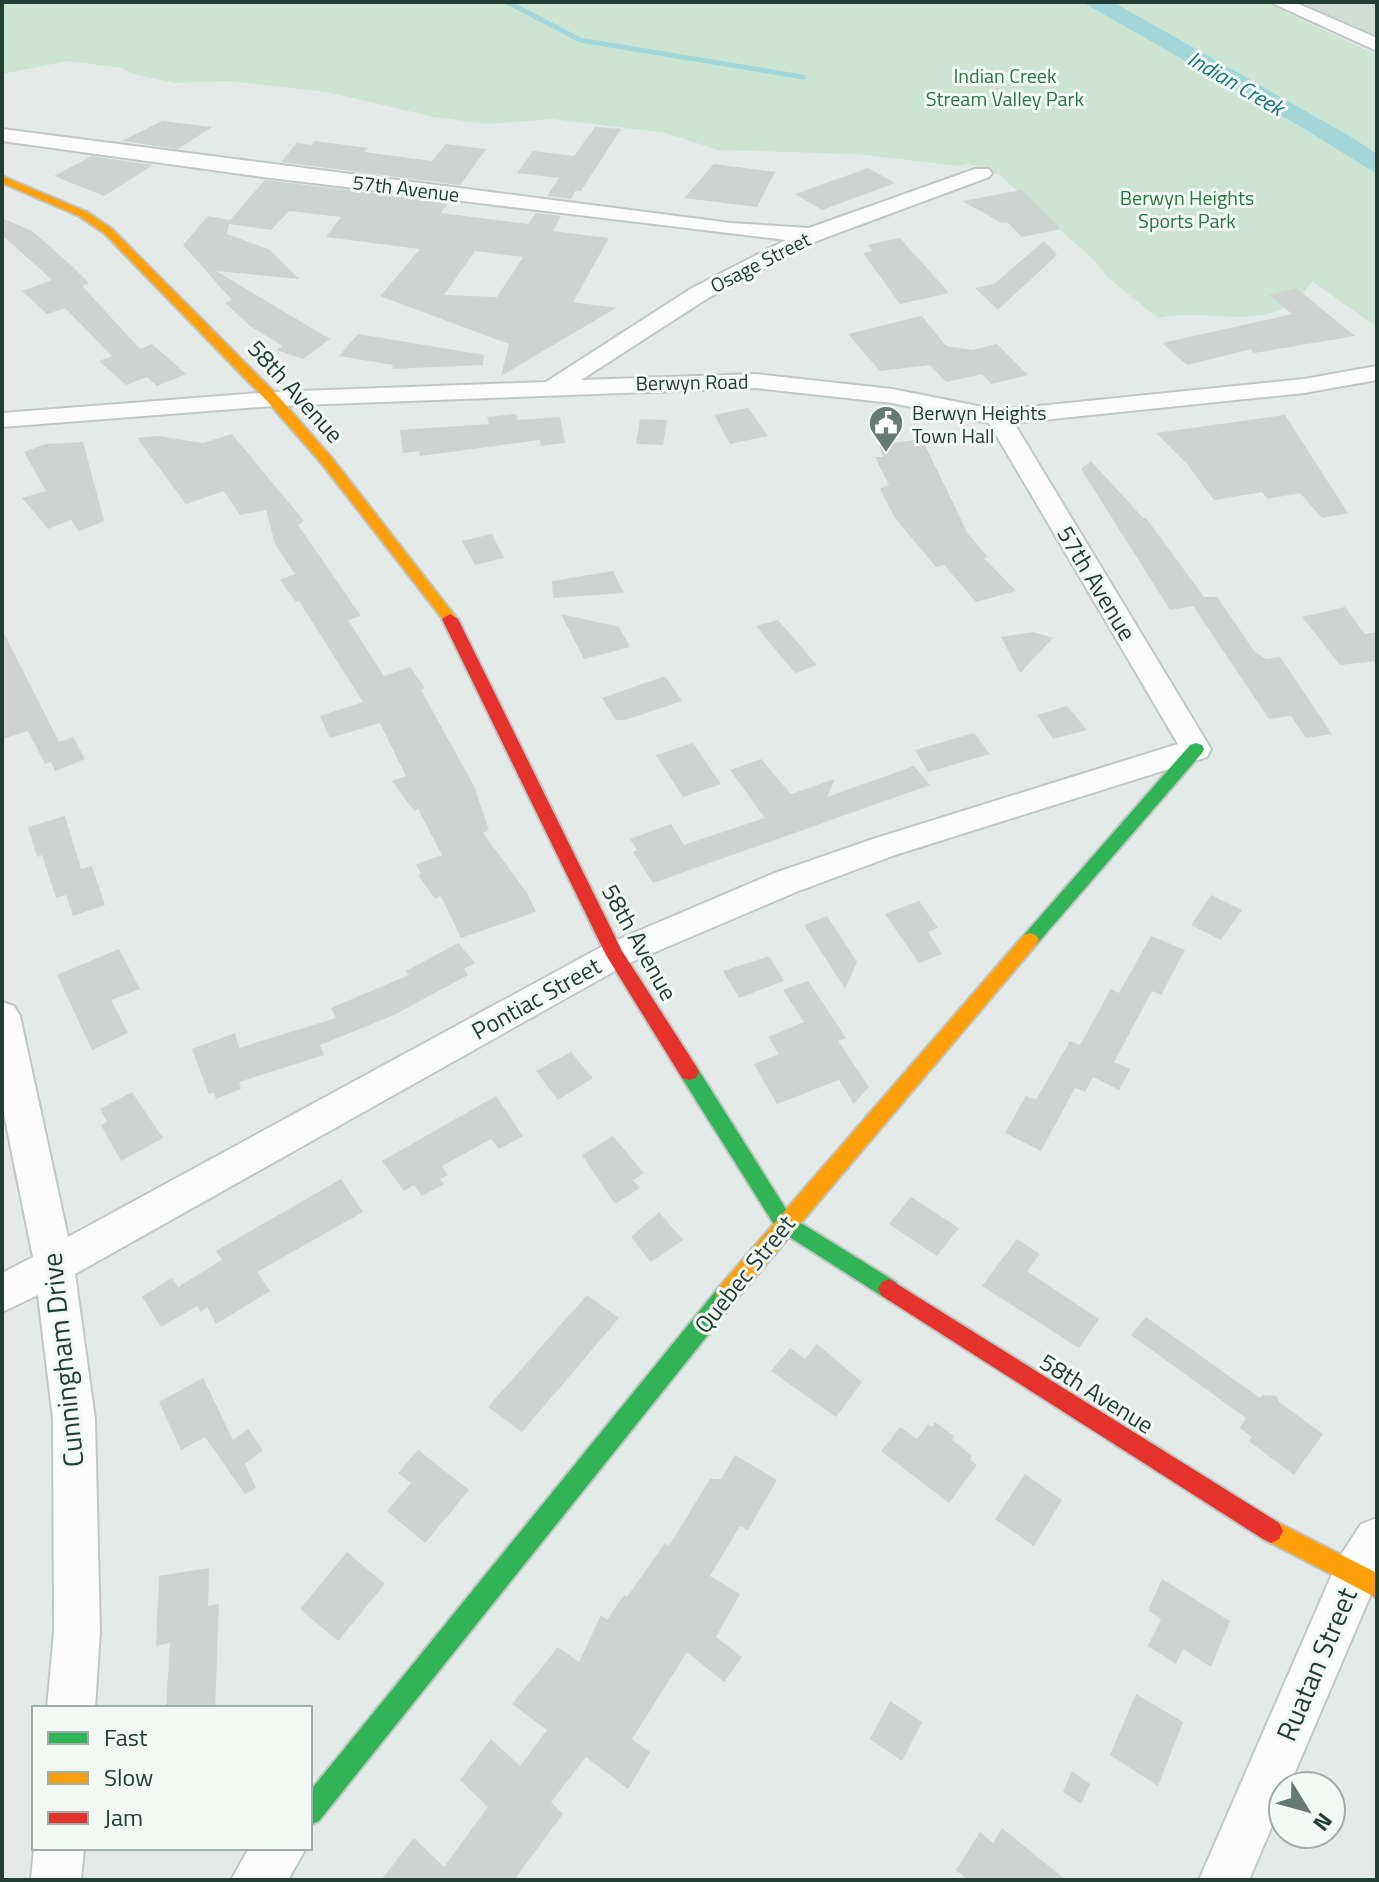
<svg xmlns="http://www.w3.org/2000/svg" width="1379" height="1882" font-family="'Titillium Web',sans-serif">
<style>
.built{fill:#d2dcd7}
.green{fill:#cce4d2}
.water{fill:#a3d7da}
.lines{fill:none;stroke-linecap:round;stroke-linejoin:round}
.stream{stroke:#a3d7da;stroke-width:5}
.building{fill:#ccd3d0;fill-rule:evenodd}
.street-casing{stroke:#c1c7c4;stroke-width:4}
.fast-casing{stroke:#bdc6c3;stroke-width:4}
.slow-casing{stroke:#bdc6c3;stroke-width:4}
.jam-casing{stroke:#bdc6c3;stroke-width:4}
.street{fill:#fbfcfb;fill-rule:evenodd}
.fast{fill:#30b455;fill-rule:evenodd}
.slow{fill:#ff9f0a;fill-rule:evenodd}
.jam{fill:#e5322d;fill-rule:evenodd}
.labels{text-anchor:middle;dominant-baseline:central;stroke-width:6;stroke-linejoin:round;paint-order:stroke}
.far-park-label{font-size:20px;fill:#297741;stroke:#f2f9f5}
.far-street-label{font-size:20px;fill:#213e34;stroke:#f2f9f5}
.far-poi-label{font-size:20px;fill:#213e34;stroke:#f2f9f5;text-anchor:start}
.far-water-label{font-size:22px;font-style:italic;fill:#18757d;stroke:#f2f9f5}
.street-label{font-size:24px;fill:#213e34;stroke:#f2f9f5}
.near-street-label{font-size:28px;fill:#213e34;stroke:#f2f9f5}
</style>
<rect width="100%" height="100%" fill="#e4eae7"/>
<path class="built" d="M1302,2H1377V36L1311,8Z"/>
<path class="green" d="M2,2H1264L1377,55V327L1312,281C1278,339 1210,306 1158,318L1108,278L1096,262L1001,176L968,163L960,166L856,154L718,150L666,133L552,119L487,124L434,117L327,92L229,81L175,83L133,74L123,68L68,61L2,74Z"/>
<path class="water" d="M1082,2H1113L1353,138L1377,154V174L1303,128Z"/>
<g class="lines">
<path class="stream" d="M507,2L580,40L803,77"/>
</g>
<path class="building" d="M162,121L212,127L178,149L122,141Z
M595,127L621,129L581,191L576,190L571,199L547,196L559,178L517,173L533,151L574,156Z
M315,141L368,148L364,152L432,161L446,144L486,149L460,185L281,162L297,143L311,145Z
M92,156L153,165L104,196L54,176Z
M714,164L775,172L757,207L684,198Z
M868,168L895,183L822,210L795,194Z
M265,180L448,202L441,213L528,224L536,213L561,216L553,231L609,238L573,302L616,308L501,376L509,344L380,296L420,249L326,237L341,217L289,211L271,230L229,224L227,234L270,250L299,279L216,271L330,339L303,359L277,350L283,346L250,326L225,303L232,300L183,245L208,216L230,220ZM475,251L523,257L497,297L444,295Z
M1022,190L1061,229L1022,237L1007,222L1002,223L962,201Z
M2,218L32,231L72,266L89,283L82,286L140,349L152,344L186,374L157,386L147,377L126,385L99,361L112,356L65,308L47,314L22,291L52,280L2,235Z
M900,238L949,293L900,304L863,253L873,251L867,245Z
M1044,241L1057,255L998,310L975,288L994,284Z
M1296,288L1355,336L1254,353L1251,349L1187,365L1162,343L1292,314L1269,295Z
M922,316L946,346L973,350L997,344L1028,375L991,384L982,374L946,382L930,365L880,371L848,334Z
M358,334L484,355L483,365L392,369L393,365L339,356Z
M748,408L768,436L730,444L714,415Z
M516,414L518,420L560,417L565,443L541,446L540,440L420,456L419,451L403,453L400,430L489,424L487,417Z
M1285,415L1348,513L1322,518L1300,493L1267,499L1262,492L1214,500L1187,464L1156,433Z
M640,419L667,420L663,445L636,444Z
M232,434L304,521L298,525L361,616L348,620L384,676L410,667L425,688L421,690L474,786L489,830L483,833L527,893L536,912L461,938L441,896L435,899L418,875L421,874L416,864L442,855L418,809L414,811L392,781L406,776L380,723L330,738L320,716L363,702L299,601L296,602L280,580L295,574L275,544L266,510L240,515L224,491L186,504L137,438L158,436L203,443Z
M922,439L968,534L988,557L984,558L1016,591L976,602L944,565L936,567L895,518L880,489L889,485L875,457H883L879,445Z
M83,442L104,521L79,531L71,520L48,529L22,498L46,491L24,452L46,444Z
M1091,461L1143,518H1146L1204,597H1217L1255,652L1266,659L1280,657L1332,734L1306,738L1291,716L1269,719L1193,606L1170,610L1081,469Z
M492,534L504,558L475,565L462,541Z
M613,571L624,593L553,598L552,581Z
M1345,607L1365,634L1377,632V661L1340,665L1302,617Z
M561,614L619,627L630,647L584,659Z
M778,620L817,665L795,673L756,626Z
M2,629L59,742L73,737L85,759L55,771L51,762L45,764L28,731L2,739Z
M1033,632L1053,638L1020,673L1001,637Z
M665,676L682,701L625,720H616L602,698Z
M1067,706L1087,730L1053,739L1037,715Z
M974,733L990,754L928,772L915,750Z
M693,743L721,784L683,797L656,755Z
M761,759L791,794L835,779L827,797L914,766L930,785L653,883L633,852L637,850L630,839L671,824L684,845L765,818L730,770Z
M65,816L81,869L92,866L105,905L73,916L66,895L56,898L42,855L37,857L28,827Z
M1211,895L1242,910L1221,940L1191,925Z
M919,901L938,928L928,932L942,954L919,963L885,914Z
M827,916L857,962L845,989L804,925Z
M1151,936L1185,950L1161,995L1152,991L1114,1062L1130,1069L1119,1090L1093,1077L1085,1092L1075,1088L1041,1151L1005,1133L1026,1096L1036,1100L1070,1041L1080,1045L1111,989L1119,993Z
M458,943L475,963L464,969L468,975L394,1015L320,1045L324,1055L239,1082L241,1089L216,1099L214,1092L209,1094L192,1049L235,1033L239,1048L336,1018L331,1008L409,975L406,971Z
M119,949L140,989L111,1000L128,1033L92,1050L57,975Z
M769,956L784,981L739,998L723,971Z
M808,981L846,1038L838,1041L869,1087L854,1104L839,1080L777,1104L754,1064L779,1054L768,1037L804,1022L783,990Z
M571,1052L593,1078L558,1100L536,1071Z
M132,1092L163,1138L121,1161L101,1125L107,1122L100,1109Z
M496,1096L523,1136L499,1149L491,1139L442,1166L448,1175L440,1179L444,1184L422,1196L414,1185L404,1191L382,1161Z
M613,1136L644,1173L633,1180L640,1188L615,1204L582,1155Z
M341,1179L363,1212L257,1272L270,1291L216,1324L207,1307L201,1312L197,1306L161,1327L142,1297L146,1294L172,1278L178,1287L222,1260L216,1251Z
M911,1197L959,1228L937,1256L889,1224Z
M659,1212L683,1240L651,1262L631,1237Z
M1017,1239L1040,1254L1027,1271L1099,1319L1079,1348L982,1286Z
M587,1295L619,1318L522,1432L488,1407Z
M1146,1317L1260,1398L1263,1395L1277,1396L1279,1402L1323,1434L1294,1475L1249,1441L1252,1437L1240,1428L1246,1418L1131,1335Z
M817,1344L862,1382L836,1417L771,1371L790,1348L805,1359Z
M203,1378L233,1440L248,1429L263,1450L245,1464L256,1488L245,1494L205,1437L181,1450L159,1402Z
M935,1422L954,1436L952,1440L972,1456L970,1460L977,1465L949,1503L881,1451L900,1427L917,1439L928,1424L932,1427Z
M418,1450L469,1490L425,1543L387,1511L411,1483L398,1473Z
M735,1455L777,1480L748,1530L740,1526L710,1576L740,1594L716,1637L742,1657L724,1682L687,1652L632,1739L650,1752L628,1789L586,1757L551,1802L563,1814L514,1880H381L414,1838L444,1867L488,1807L460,1780L491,1739L520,1766L547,1730L512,1704L558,1647L579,1662L601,1615L607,1620L624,1595L627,1597L665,1543L669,1546L710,1479H721Z
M1025,1474L1062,1500L1034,1546L995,1519Z
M347,1552L385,1584L338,1641L300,1609Z
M209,1568L208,1606L219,1604L215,1708H166L170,1643L156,1646L159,1576Z
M1162,1579L1230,1621L1211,1667L1183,1649L1176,1664L1148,1646L1161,1619L1148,1610Z
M1136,1694L1183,1722L1158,1786L1110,1755Z
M890,1701L922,1722L902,1761L870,1739Z
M1072,1771L1090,1784L1081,1804L1063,1792Z
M1002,1828L1066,1880H968L956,1870L980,1832L993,1843Z"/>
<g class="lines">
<defs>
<path id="street" d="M1270,2H1294L1377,38V51Z
M2,129L731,223L809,228L975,169H989L992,173L989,177L819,240L708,298L581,380L756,374L892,389L998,410L1304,379L1377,366V380L1304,393L1014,423L1211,749L1207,757L895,855L796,892L627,964L75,1274L95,1419L100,1632L95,1708H47L54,1632L53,1419L38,1295L2,1312V1273L33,1257L2,1104V1002L14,1006L20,1016L68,1237L603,946L772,874L873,839L1178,744L989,423L892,403L756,388L273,406L2,427V413L273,392L546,382L692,288L786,240L263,177L2,141Z
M1377,1518V1580L1289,1786H1283V1800L1249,1880H1199L1339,1558L1361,1524Z
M34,1848H84L81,1880H31Z
M249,1848H306L288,1880H231Z"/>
<path id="fast" d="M1196,743L1202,745L1204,749L1202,753L1036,945H1024L1021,940L1024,935L1190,745Z
M689,1064L696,1066L791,1217L896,1282L900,1289L896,1296L889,1299L882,1296L777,1229L682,1078L679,1072L682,1066Z
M727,1284L735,1287L738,1294L735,1301L319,1821L310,1825V1791L719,1287Z"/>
<path id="slow" d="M2,176L87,212L112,229L278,396L332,458L455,616V622H445L322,464L268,402L104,233L79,216L2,183Z
M1030,933L1036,935L1039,940L1036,945L735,1301L727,1304L719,1301L716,1294L719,1287L1024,935Z
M1271,1519L1377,1573V1598L1263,1539L1259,1531L1263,1523Z"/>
<path id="jam" d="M450,614L458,619L622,951L696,1066L699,1072L696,1078L689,1080L682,1078L606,955L442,619Z
M889,1279L1279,1523L1283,1531L1279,1539L1271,1543L1263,1539L882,1296L878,1289L882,1282Z"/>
</defs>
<use href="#street" class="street-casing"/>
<use href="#fast" class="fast-casing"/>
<use href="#slow" class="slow-casing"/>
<use href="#jam" class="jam-casing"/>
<use href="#street" class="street"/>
<use href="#fast" class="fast"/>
<use href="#slow" class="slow"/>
<use href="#jam" class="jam"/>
</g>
<defs>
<symbol id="civic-pin" viewBox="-11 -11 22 30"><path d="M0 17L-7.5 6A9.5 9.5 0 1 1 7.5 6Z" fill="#657a73" stroke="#f2f9f5"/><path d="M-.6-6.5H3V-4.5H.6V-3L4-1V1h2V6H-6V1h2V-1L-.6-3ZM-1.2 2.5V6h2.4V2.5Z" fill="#fff"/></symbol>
</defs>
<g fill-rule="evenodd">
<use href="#civic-pin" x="866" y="403" width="40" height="54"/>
</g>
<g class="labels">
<g class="far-park-label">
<text x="1005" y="75">Indian Creek<tspan x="1005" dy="23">Stream Valley Park</tspan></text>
<text x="1187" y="197">Berwyn Heights<tspan x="1187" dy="23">Sports Park</tspan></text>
</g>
<g class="far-street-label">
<text transform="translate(406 188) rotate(7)">57th Avenue</text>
<text transform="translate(760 262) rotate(-27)">Osage Street</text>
<text transform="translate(692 382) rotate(-1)">Berwyn Road</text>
</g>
<g class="far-poi-label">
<text x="912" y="412">Berwyn Heights<tspan x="912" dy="23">Town Hall</tspan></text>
</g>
<g class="far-water-label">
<text transform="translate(1236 83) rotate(30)">Indian Creek</text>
</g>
<g class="street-label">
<text transform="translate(296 391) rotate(48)">58th Avenue</text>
<text transform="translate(1097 583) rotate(59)">57th Avenue</text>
<text transform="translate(640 942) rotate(61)">58th Avenue</text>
<text transform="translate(536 998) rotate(-29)">Pontiac Street</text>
<text transform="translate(744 1274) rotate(-51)">Quebec Street</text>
<text transform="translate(1097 1393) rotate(32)">58th Avenue</text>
</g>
<g class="near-street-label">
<text transform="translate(62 1360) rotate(-96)">Cunningham Drive</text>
<text transform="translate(1316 1664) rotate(-67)">Ruatan Street</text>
</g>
</g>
<rect width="1379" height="1882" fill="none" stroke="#213e34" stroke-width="8"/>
<rect x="32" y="1706" width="280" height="144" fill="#f2f9f5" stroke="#9eaea8" stroke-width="2"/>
<rect x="48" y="1732" width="40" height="12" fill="#30b455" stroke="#9eaea8" stroke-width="2"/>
<text x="104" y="1746" font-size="24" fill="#213e34">Fast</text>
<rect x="48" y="1772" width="40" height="12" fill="#ff9f0a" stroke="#9eaea8" stroke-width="2"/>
<text x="104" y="1786" font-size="24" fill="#213e34">Slow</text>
<rect x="48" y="1812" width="40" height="12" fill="#e5322d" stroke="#9eaea8" stroke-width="2"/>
<text x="104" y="1826" font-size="24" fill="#213e34">Jam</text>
<g transform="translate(1307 1810) rotate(127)"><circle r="38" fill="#f2f9f5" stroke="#9eaea8" stroke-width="2"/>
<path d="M0-6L14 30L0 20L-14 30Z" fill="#657a73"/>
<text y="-12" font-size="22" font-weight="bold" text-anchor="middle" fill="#213e34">N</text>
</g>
</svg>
